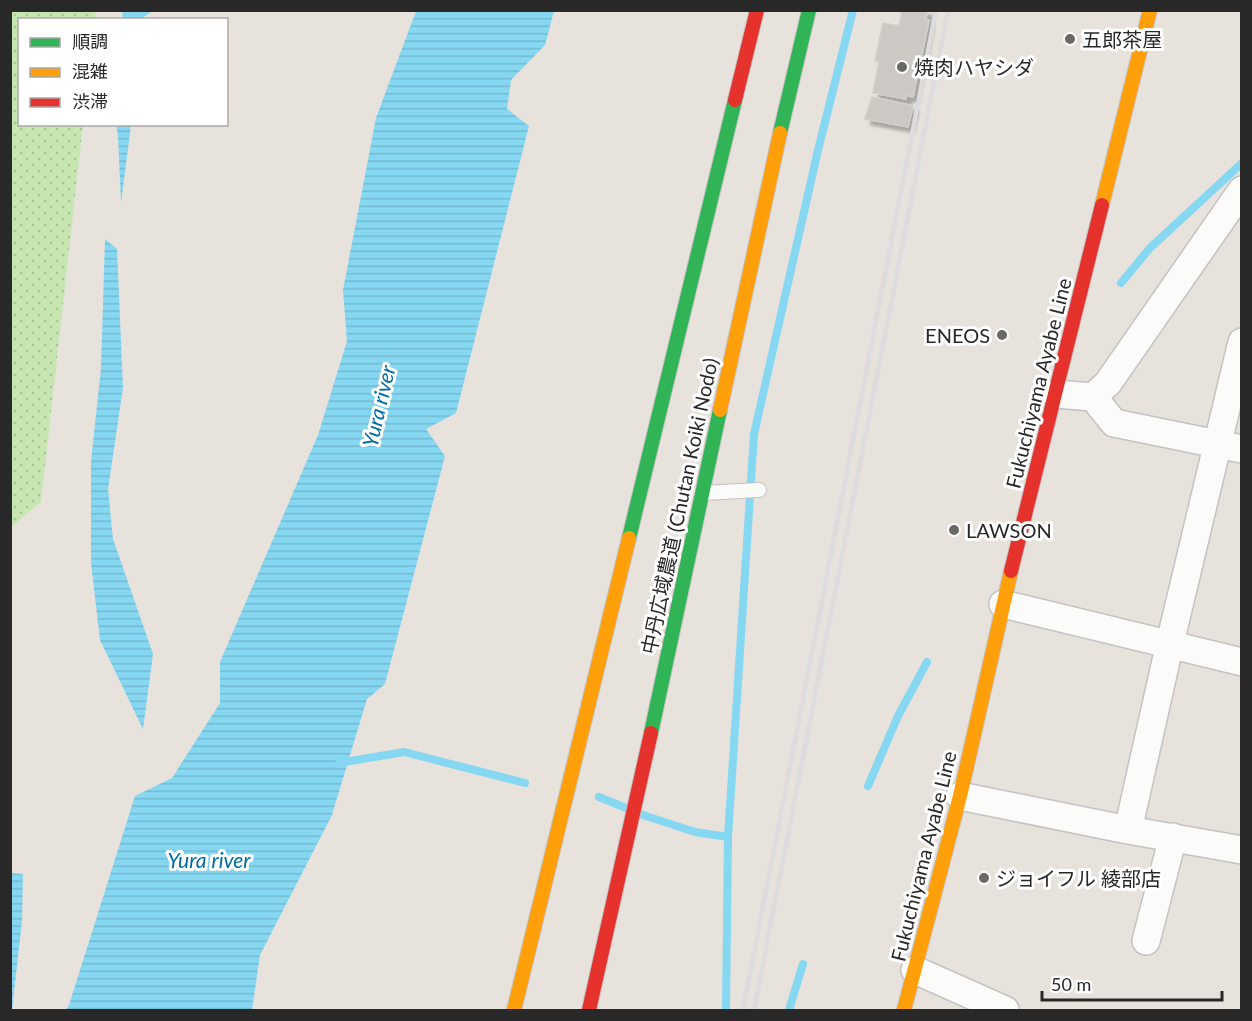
<svg xmlns="http://www.w3.org/2000/svg" width="1252" height="1021" font-family="Lato,'Noto Sans JP',sans-serif">
<style>
.grass{fill:url(#grass-dots)}
.water{fill:url(#water-rules)}
.lines{fill:none;stroke-linecap:round;stroke-linejoin:round}
.stream{stroke:#86d7f2;stroke-width:8}
.building{fill:#ccc8c4;stroke:#d2cec8;stroke-width:1.5;filter:url(#shadow)}
.lane-casing{stroke:#c4c2c3;stroke-width:16}
.street-casing{stroke:#c4c2c3;stroke-width:30}
.fast-casing{stroke:#c4c2c3;stroke-width:16}
.slow-casing{stroke:#c4c2c3;stroke-width:16}
.jam-casing{stroke:#c4c2c3;stroke-width:16}
.lane{stroke:#fbfbfa;stroke-width:14}
.street{stroke:#fbfbfa;stroke-width:27}
.fast{stroke:#30b455;stroke-width:14}
.slow{stroke:#ff9f0a;stroke-width:14}
.jam{stroke:#e5322d;stroke-width:14}
.rail{stroke:#dcdcde;stroke-width:4.5}
.poi-dot{fill:#6b6967;stroke:#fff;stroke-width:2}
.labels{text-anchor:middle;dominant-baseline:central;stroke-width:6;stroke-linejoin:round;paint-order:stroke}
.poi-label{font-size:20px;fill:#282828;stroke:#fff;text-anchor:start}
.street-label{font-size:20px;fill:#282828;stroke:#fff}
.water-label{font-size:21px;font-style:italic;fill:#006ca4;stroke:#fff}
</style>
<defs>
<pattern id="grass-dots" width="8" height="8" patternUnits="userSpaceOnUse" patternTransform="scale(1.5)"><rect width="8" height="8" fill="#c7e6b1"/><path d="M2 2h.1M6 6h.1" fill="none" stroke="#abc598" stroke-width="1.8" stroke-linecap="round"/></pattern>
<pattern id="water-rules" width="6" height="5" patternUnits="userSpaceOnUse" patternTransform="scale(1.5)"><rect width="6" height="5" fill="#86d7f2"/><path d="M0 2.5h6" fill="none" stroke="#74b9d0"/></pattern>
<filter id="shadow"><feDropShadow dx="5.5" dy="5.5" stdDeviation="1.5" flood-color="#0004"/></filter>
</defs>
<rect width="100%" height="100%" fill="#e7e2dc"/>
<path class="grass" d="M11,10L96,11L95,19L20,20V124L83,125L41,502L11,527Z"/>
<path class="water" d="M122,11V10L152,11L141,19H123Z
M416,11H554L545,45L511,80L507,109L529,126L456,413L426,429L445,456L385,684L367,699L332,815L260,955L252,1010H66L69,1005L135,796L172,778L220,703V662L318,435L347,341L343,290L376,118Z
M116,125H131L121,203L118,135Z
M105,239L117,249L123,388L108,489L113,539L153,654L143,729L100,640L91,563V462L101,368Z
M10,873L23,874L22,921L12,1010Z"/>
<g class="lines">
<path class="stream" d="M1121,283L1150,248L1242,163
M339,763L404,752L525,783
M868,786L898,716L927,662
M599,797L626,808
M640,814L695,832L728,837
M726,1010L728,837L754,434L818,150L853,10
M789,1010L803,964"/>
</g>
<path class="building" d="M902,10H927L926,19L929,20L913,97L906,95V99L873,93L879,62L875,61L883,23L899,26Z
M872,97L913,106L908,127L865,119Z"/>
<g class="lines">
<defs>
<path id="lane" d="M703,493L759,490"/>
<path id="street" d="M1056,394L1093,397L1108,383L1242,190
M1093,397L1114,423L1242,449
M1003,604L1242,662
M960,796L1128,830L1242,850
M1128,830L1170,643L1242,342
M1146,941L1173,837
M915,970L1005,1010"/>
<path id="fast" d="M780,133L809,10
M629,538L735,100
M651,733L720,410"/>
<path id="slow" d="M1102,205L1150,10
M720,410L780,133
M514,1010L629,538
M904,1010L960,796L1011,571"/>
<path id="jam" d="M735,100L757,10
M1011,571L1102,205
M589,1010L651,733"/>
</defs>
<use href="#lane" class="lane-casing"/>
<use href="#street" class="street-casing"/>
<use href="#fast" class="fast-casing"/>
<use href="#slow" class="slow-casing"/>
<use href="#jam" class="jam-casing"/>
<use href="#lane" class="lane"/>
<use href="#street" class="street"/>
<use href="#fast" class="fast"/>
<use href="#slow" class="slow"/>
<use href="#jam" class="jam"/>
<path class="rail" d="M743,1010L936,10
M754,1010L948,10"/>
</g>
<g class="poi-dot">
<circle cx="1070" cy="39" r="6"/>
<circle cx="902" cy="67" r="6"/>
<circle cx="1002" cy="335" r="6"/>
<circle cx="954" cy="530" r="6"/>
<circle cx="984" cy="878" r="6"/>
</g>
<g class="labels">
<g class="poi-label">
<text x="1082" y="39">五郎茶屋</text>
<text x="914" y="67">焼肉ハヤシダ</text>
<text x="990" y="335" text-anchor="end">ENEOS</text>
<text x="966" y="530">LAWSON</text>
<text x="996" y="878">ジョイフル 綾部店</text>
</g>
<g class="street-label">
<text transform="translate(1038 383) rotate(-76)">Fukuchiyama Ayabe Line</text>
<text transform="translate(679 506) rotate(-78)">中丹広域農道 (Chutan Koiki Nodo)</text>
<text transform="translate(923 856) rotate(-76)">Fukuchiyama Ayabe Line</text>
</g>
<g class="water-label">
<text transform="translate(378 406) rotate(-77)">Yura river</text>
<text x="209" y="859">Yura river</text>
</g>
</g>
<rect width="1252" height="1021" fill="none" stroke="#282828" stroke-width="24"/>
<rect x="18" y="18" width="210" height="108" fill="#ffffff" stroke="#a9a9a9" stroke-width="1.5"/>
<rect x="30" y="38" width="30" height="9" fill="#30b455" stroke="#a9a9a9" stroke-width="1.5"/>
<text x="72" y="48" font-size="18" fill="#282828">順調</text>
<rect x="30" y="68" width="30" height="9" fill="#ff9f0a" stroke="#a9a9a9" stroke-width="1.5"/>
<text x="72" y="78" font-size="18" fill="#282828">混雑</text>
<rect x="30" y="98" width="30" height="9" fill="#e5322d" stroke="#a9a9a9" stroke-width="1.5"/>
<text x="72" y="108" font-size="18" fill="#282828">渋滞</text>
<path d="M1042 991v9h180v-9" fill="none" stroke="#282828" stroke-width="3"/>
<text x="1051" y="991" font-size="18" fill="#282828" stroke="#ffffff" stroke-width="4.5" paint-order="stroke">50 m</text>
</svg>
